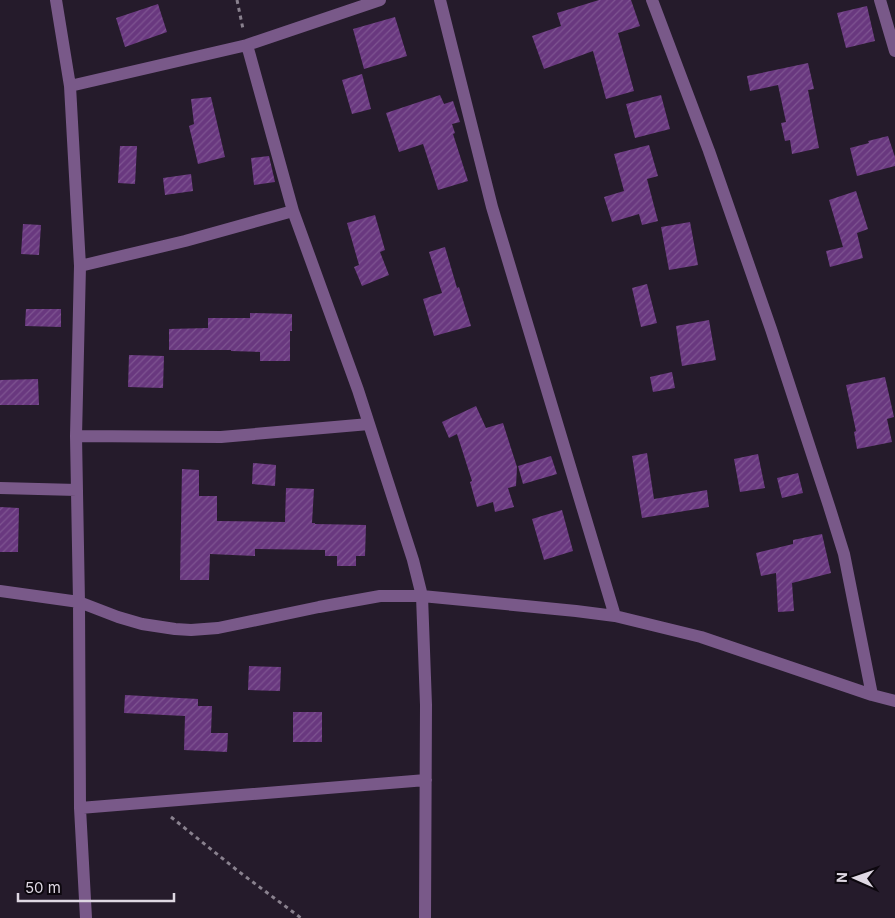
<svg xmlns="http://www.w3.org/2000/svg" width="895" height="918" font-family="Inter,sans-serif">
<style>
.building{fill:url(#building-hatch)}
.lines{fill:none;stroke-linecap:round;stroke-linejoin:round}
.path{stroke:#89818e;stroke-width:3;stroke-dasharray:4 4;stroke-linecap:butt}
.minor{stroke:#795989;stroke-width:12}
</style>
<defs>
<pattern id="building-hatch" width="6" height="6" patternUnits="userSpaceOnUse" patternTransform="scale(1.25)"><rect width="6" height="6" fill="#69387f"/><path d="M-1 1l2-2M0 6l6-6M5 7l2-2" fill="none" stroke="#7e5491"/></pattern>
</defs>
<rect width="100%" height="100%" fill="#251b2b"/>
<path class="building" d="M599,0H631L640,26L618,33L634,91L606,99L593,51L544,69L532,36L561,26L557,13Z
M158,4L167,32L125,47L116,18Z
M867,6L875,41L846,48L837,13Z
M395,17L407,56L364,69L353,29Z
M808,63L814,89L808,90L819,148L792,154L790,140L785,141L781,123L786,122L778,85L750,91L747,76Z
M362,74L371,109L352,114L342,80Z
M440,95L444,104L453,101L460,122L452,124L455,133L453,134L468,181L438,190L423,144L399,152L386,113Z
M661,95L670,129L635,138L626,104Z
M211,97L225,157L198,164L189,126L194,124L191,99Z
M888,136L895,157V166L857,176L850,148L869,143L868,141Z
M649,145L658,176L647,179L658,221L642,225L639,214L612,222L604,197L624,191L614,154Z
M120,146H137L135,184L118,183Z
M269,156L275,182L254,185L251,158Z
M191,174L193,191L165,195L163,178Z
M856,191L868,229L857,233L863,258L830,267L826,251L843,247L829,200Z
M375,215L385,250L380,252L389,275L362,286L354,267L359,265L347,223Z
M690,222L698,265L669,270L661,227Z
M23,224L41,225L39,255L21,254Z
M445,247L457,288L459,287L471,326L434,336L423,299L442,293L429,252Z
M647,284L657,323L641,327L632,288Z
M26,309H61V327L25,326Z
M250,313L292,314V331H290V361H260V352L231,351V350H169V329L208,328V318H250Z
M709,320L716,360L682,366L676,326Z
M129,355L164,356L163,388L128,387Z
M672,372L675,388L653,392L650,377Z
M885,377L894,417L887,419L892,442L857,449L854,432L856,431L846,385Z
M38,379L39,405H0V380Z
M476,406L486,428L503,423L517,467L516,486L508,488L514,507L495,512L493,502L477,507L470,482L472,481L457,434L449,438L442,422Z
M647,453L654,499L707,490L709,507L642,518L632,456Z
M758,454L765,488L740,492L734,459Z
M551,456L557,474L523,484L518,466Z
M253,463L276,465L275,486L252,484Z
M182,469L199,470V496H217V521L285,522L286,488L314,489L312,523H315V524L366,525L365,556H356V566H337V556H325V550L255,549V556L210,554L209,580H180Z
M798,473L803,493L782,498L777,478Z
M0,507L19,508L18,552H0Z
M562,510L573,551L544,560L532,519Z
M822,534L831,573L792,583L794,611L778,612L776,573L761,576L756,553L793,544V540Z
M249,666L281,667L280,691L248,690Z
M125,695L198,699V706H212L211,733H228L227,752L184,750L185,716L124,713Z
M293,712H322V742H293Z"/>
<g class="lines">
<path class="path" d="M237,0L243,29
M171,817L238,871L301,918"/>
<path class="minor" d="M56,0L70,86
M440,0L492,207L615,616
M652,0L709,151L771,329L829,506L844,554L872,695
M880,0L895,51
M247,45L293,211L358,390L413,560L422,596L426,705L425,918
M80,266L185,241L293,211
M76,436L221,437L369,424
M0,488L77,490
M0,591L79,602L118,617L142,624L175,629L191,630L218,628L319,607L380,596H422L576,611L615,616L701,637L872,695L895,701
M80,808L426,780
M86,918L80,808L79,602L76,436L80,266L70,86L247,45L380,0"/>
</g>
<g transform="translate(855 878) rotate(272)" stroke="#0c070e" stroke-width="4" paint-order="stroke">
<path d="M0-4L9 19L0 12L-9 19Z" fill="#dfd8e3"/>
<text y="-8" font-size="14" font-weight="bold" text-anchor="middle" fill="#dfd8e3">N</text>
</g>
<path d="M18 893v8h156v-8" fill="none" stroke="#dfd8e3" stroke-width="2.5"/>
<text x="25" y="893" font-size="15" fill="#dfd8e3" stroke="#0c070e" stroke-width="4" paint-order="stroke">50 m</text>
</svg>
